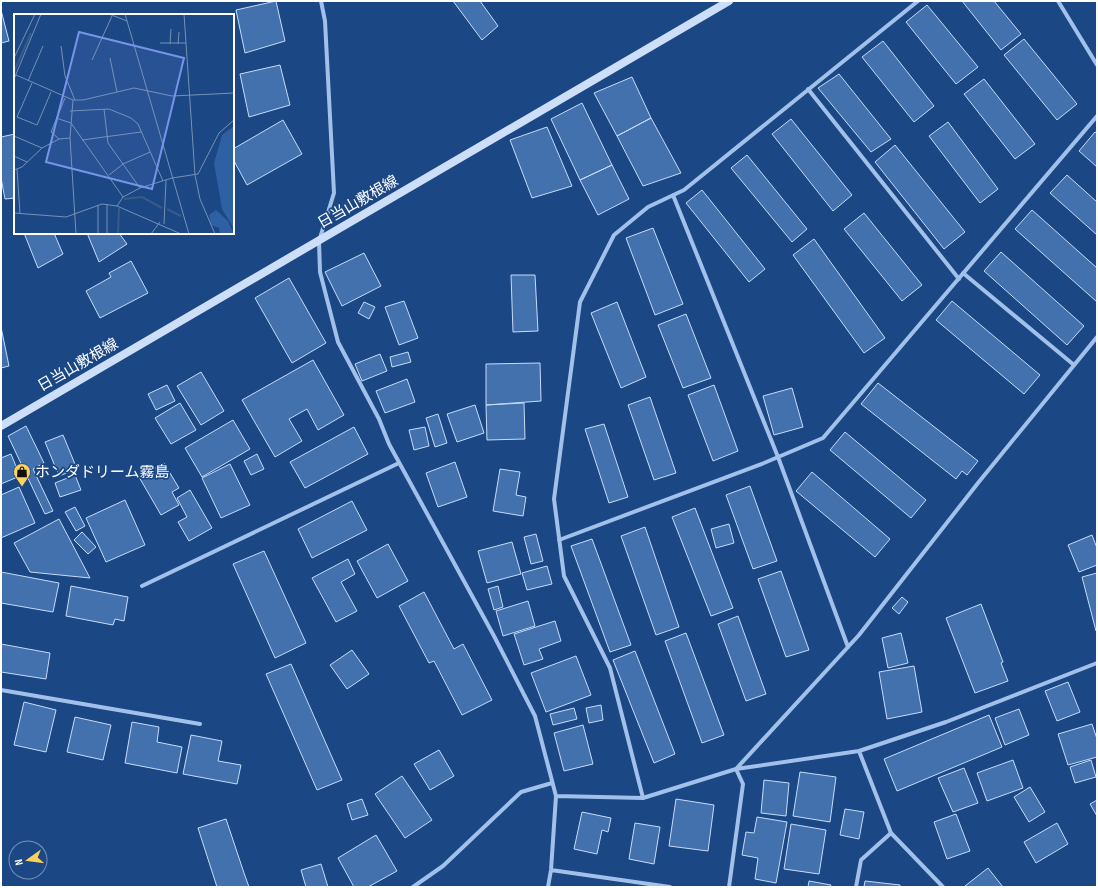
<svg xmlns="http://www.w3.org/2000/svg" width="1098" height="888" font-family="'Sofia Sans Condensed','Noto Sans JP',sans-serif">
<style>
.building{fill:#4371ae;stroke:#c6dcf8}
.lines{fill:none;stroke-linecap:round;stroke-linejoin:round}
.street{stroke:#a1c1eb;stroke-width:4}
.secondary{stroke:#cddff8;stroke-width:8}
.labels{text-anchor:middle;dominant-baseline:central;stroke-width:3.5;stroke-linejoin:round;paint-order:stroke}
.street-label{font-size:15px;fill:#fff;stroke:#1b4785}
.poi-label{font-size:15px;fill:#fff;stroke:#1b4785;text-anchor:start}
.inset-river{fill:none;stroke:#395b88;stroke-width:2}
.inset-road{fill:none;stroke:#7691b6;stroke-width:1}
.view{fill:#7795e8;fill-opacity:0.15;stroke:#7795e8;stroke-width:2}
.inset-edge{fill:none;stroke:#fff;stroke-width:2}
</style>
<rect width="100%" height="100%" fill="#1b4785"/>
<path class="building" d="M276,1L285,41L245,53L236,10Z
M453,1H480L498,26L482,40Z
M962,1H994L1021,34L1001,50Z
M927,5L978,67L956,84L906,22Z
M1,10L9,41L1,43Z
M1024,39L1077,104L1057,120L1004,55Z
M883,41L934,106L914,122L862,57Z
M280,65L290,105L249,117L240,74Z
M839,74L891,139L871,152L818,88Z
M632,77L651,118L617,136L594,93Z
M984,79L1035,144L1015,159L964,94Z
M582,103L612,165L580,180L551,119Z
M651,118L681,173L643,186L617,136Z
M791,119L852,195L833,211L772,134Z
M283,120L302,154L247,185L233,159V149Z
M948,122L998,189L980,203L929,136Z
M547,127L572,186L532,198L510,140Z
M1095,132L1097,133V167L1079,151Z
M15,134V198L5,199L1,178V137Z
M895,145L965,232L944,249L875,162Z
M747,155L807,229L792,242L731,168Z
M612,165L629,199L598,215L580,180Z
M1067,175L1097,202V235L1050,193Z
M702,190L765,269L749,282L686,203Z
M1032,210L1097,268V302L1015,229Z
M864,213L922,285L902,301L844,229Z
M653,228L683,304L655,315L626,238Z
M24,233H54L63,254L38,268Z
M87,233H119L127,244L99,262Z
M814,239L885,338L864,353L793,255Z
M1001,252L1084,326L1067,345L984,271Z
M364,253L381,286L342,306L325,272Z
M131,261L148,293L100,318L86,291L111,277L109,273Z
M511,275H535L538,331L513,332Z
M289,278L326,343L292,363L255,298Z
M404,301L418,338L399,345L385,307Z
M952,301L1040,375L1024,394L936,320Z
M364,302L375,307L369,319L358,313Z
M617,302L646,377L621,388L591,313Z
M686,314L711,378L683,388L658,325Z
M1,327L9,366L1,368Z
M408,352L411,362L392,367L390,357Z
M380,354L387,371L362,381L355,364Z
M313,360L344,415L318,430L307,409L289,419L302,441L275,457L242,400Z
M540,363L541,401L486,405V364Z
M201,372L224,411L201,425L177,386Z
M407,379L415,402L385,413L376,391Z
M878,383L978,461L967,475L962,471L956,479L861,404Z
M167,385L175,401L156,410L148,394Z
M714,385L738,451L713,461L688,395Z
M792,388L803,427L774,435L763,396Z
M650,397L676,473L654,480L628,405Z
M180,403L196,430L171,444L155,418Z
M524,403L525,439L487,440L486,405Z
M475,405L484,433L457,442L447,414Z
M438,414L447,443L435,447L426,418Z
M233,420L250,449L202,477L185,448Z
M604,424L628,497L609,503L585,429Z
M26,426L44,463L33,469L53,511L45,514L8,436Z
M354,427L368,454L305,488L290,462Z
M425,427L429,446L414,450L409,430Z
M845,432L926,500L911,518L830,450Z
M63,435L77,469L59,476L45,442Z
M11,454L20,476L1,484V458Z
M257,454L264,469L251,475L244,461Z
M455,462L467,497L438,507L426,473Z
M164,463L179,488L172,492L179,505L161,515L139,477Z
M230,464L250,505L221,518L202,478Z
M500,469L520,472L516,495L526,497L523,516L493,511Z
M812,472L890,539L875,557L796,491Z
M75,475L81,490L60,497L55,483Z
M750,486L777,561L753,569L726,495Z
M19,487L35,523L1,538V495Z
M190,490L212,528L189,541L178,522L187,517L177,498Z
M125,500L145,545L106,562L86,518Z
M352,501L367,530L312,558L298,529Z
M75,507L85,526L76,531L65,512Z
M695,508L733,608L711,616L672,517Z
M59,519L90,578L30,572L14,543Z
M729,524L734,543L716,548L711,529Z
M645,527L679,627L656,635L621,536Z
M82,532L96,547L88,554L74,540Z
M536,534L543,561L531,564L524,537Z
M1092,535L1097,548V565L1079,572L1068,545Z
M592,539L631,645L610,652L571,546Z
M512,542L521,574L487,583L478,551Z
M388,544L408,581L377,598L357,561Z
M264,551L306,643L275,658L233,564Z
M348,559L355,574L341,582L357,611L336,622L312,578Z
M547,566L552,584L527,590L522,573Z
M781,571L809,650L786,657L758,579Z
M1,572L59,583L53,612L1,603Z
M1097,573V631H1096L1082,577Z
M71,586L128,597L124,621L115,619L113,625L66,616Z
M498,586L503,607L494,610L488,589Z
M424,592L454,649L463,644L492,700L462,715L434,661L429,663L399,606Z
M902,597L908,602L899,614L892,608Z
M528,601L535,626L503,636L496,611Z
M981,604L1003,662L1001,663L1008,681L975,693L946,618Z
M738,616L766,694L746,701L718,624Z
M555,621L561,641L539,649L543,659L524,665L514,634Z
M686,633L724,735L702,743L665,641Z
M901,633L908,663L888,668L882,638Z
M1,644L50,653L46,679L1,672Z
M352,650L369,674L347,689L330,665Z
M635,651L675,754L654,763L613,660Z
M576,656L591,695L546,712L531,673Z
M291,664L342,780L317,790L266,674Z
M914,666L922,712L887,719L879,672Z
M1068,682L1080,712L1057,721L1045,691Z
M24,702L56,710L46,752L14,745Z
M601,705L603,720L589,723L586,708Z
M574,708L577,719L553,725L550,714Z
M1019,709L1029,735L1005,745L995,718Z
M989,715L1002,747L897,791L884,759Z
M75,717L111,725L103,760L67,752Z
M132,722L159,727L157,742L182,747L177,773L125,763Z
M1092,724L1097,739V757L1068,765L1058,734Z
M583,725L593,764L564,771L554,733Z
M191,735L222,741L218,761L241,765L237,784L183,774Z
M439,750L454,776L430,790L414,764Z
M1013,760L1023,788L987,801L977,773Z
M1091,760L1096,777L1075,783L1070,767Z
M964,768L978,803L953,812L938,778Z
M800,772L836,777L830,822L793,816Z
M402,776L432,820L405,838L375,794Z
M764,780L789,783L786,816L761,813Z
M1030,787L1045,812L1029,822L1014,797Z
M362,799L368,815L352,820L347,804Z
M676,799L714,805L708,851L669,846Z
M1097,800V816L1090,804Z
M845,809L864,812L859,839L840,835Z
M582,812L611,818L608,832L602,830L597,854L574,849Z
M956,814L970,851L947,859L934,822Z
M757,817L787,822L776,883L755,879L758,858L742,855L746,832L754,833Z
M226,819L244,873L249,887H217L198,828Z
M635,823L660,827L654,864L629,859Z
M1057,823L1068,844L1036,863L1024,842Z
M791,824L826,830L819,874L784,869Z
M376,835L397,871L368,887H354L338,858Z
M321,864L328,887H306L301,870Z
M988,868L1003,887H967L965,886Z
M809,881L831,885L830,887H808Z
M865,881L900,885V887H864Z"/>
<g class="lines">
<path class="street" d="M321,1L325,21L334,193L319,241L320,272L338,342L379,419L389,444L494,636L535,716L556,796L551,870L548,887
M1058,1L1097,65
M808,89L959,279
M673,195L778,457L848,647
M963,273L1074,365
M559,540L764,463L823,438L1097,116
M142,586L399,463
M1,690L200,724
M859,751L891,833L943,887
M736,769L859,635L978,483L1097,337
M556,796L643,798L736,769L859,751L946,722L1097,663
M643,798L610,668L564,576L554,499L580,302L614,235L648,207L684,190L918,1
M551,870L670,887
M413,887L443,866L521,792L552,783
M729,887L743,784L736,769
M856,887L861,860L891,833"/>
<path class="secondary" d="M1,426L729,1"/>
</g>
<defs>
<symbol id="shop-pin" viewBox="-11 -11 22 30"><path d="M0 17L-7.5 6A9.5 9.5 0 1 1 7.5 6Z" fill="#fdd15d" stroke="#1b4785"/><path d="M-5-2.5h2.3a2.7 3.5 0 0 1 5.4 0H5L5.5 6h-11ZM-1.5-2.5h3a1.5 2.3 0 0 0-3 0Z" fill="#111"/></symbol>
</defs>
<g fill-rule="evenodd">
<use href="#shop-pin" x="12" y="462" width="20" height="27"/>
</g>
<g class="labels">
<g class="street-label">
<text transform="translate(358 202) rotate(-30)">日当山敷根線</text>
<text transform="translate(78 365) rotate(-30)">日当山敷根線</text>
</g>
<g class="poi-label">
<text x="35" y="472">ホンダドリーム霧島</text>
</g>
</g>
<g transform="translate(14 14)">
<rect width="220" height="220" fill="#1b4785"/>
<path d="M220,112V215L208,195L200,149L208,121ZM202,196L214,207L220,220H206L205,214L197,211L195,201Z" fill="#2e60a3"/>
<path class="inset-river" d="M0,58L17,19M110,185L128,183L148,194M153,195L167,202M104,220L105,194"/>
<path class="inset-road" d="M95,0L113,7M111,0L175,220M170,0L181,161L186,185L201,220M146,29H172M156,30L157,15M164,30L165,18M47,32L51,62L61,86M0,44L21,0M96,44L103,78M78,46L98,2M2,61L59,86H69L120,74L158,82L220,79M0,65L27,0M14,67L29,32M18,69L3,103L23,111L37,78M59,86L56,124L62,220M90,95L94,129L126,174M56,97L95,95L117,104L124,110L149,167M42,104L57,109L109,183M0,122L28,134M45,125L37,118L51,84M68,126L127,118M0,142L13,148M109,150L136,138M3,155L6,200M0,156L8,153L28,134L45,125L56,124M95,161L109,150M84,191V220M103,192L109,183L126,174L158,164L184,160L205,119L220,106M0,199L52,203L88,190L103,192L167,220M150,210L152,166M93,220V190M137,220L146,208"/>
<path class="view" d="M65,18L170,44L138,175L32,148Z"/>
<rect width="220" height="220" class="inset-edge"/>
</g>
<rect width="1098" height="888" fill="none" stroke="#ffffff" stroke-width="4"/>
<g transform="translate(28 860) rotate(256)"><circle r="19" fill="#1b4785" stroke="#7691b6"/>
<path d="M0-3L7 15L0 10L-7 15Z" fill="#fdd15d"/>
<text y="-6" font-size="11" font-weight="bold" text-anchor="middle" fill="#ffffff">N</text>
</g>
</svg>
